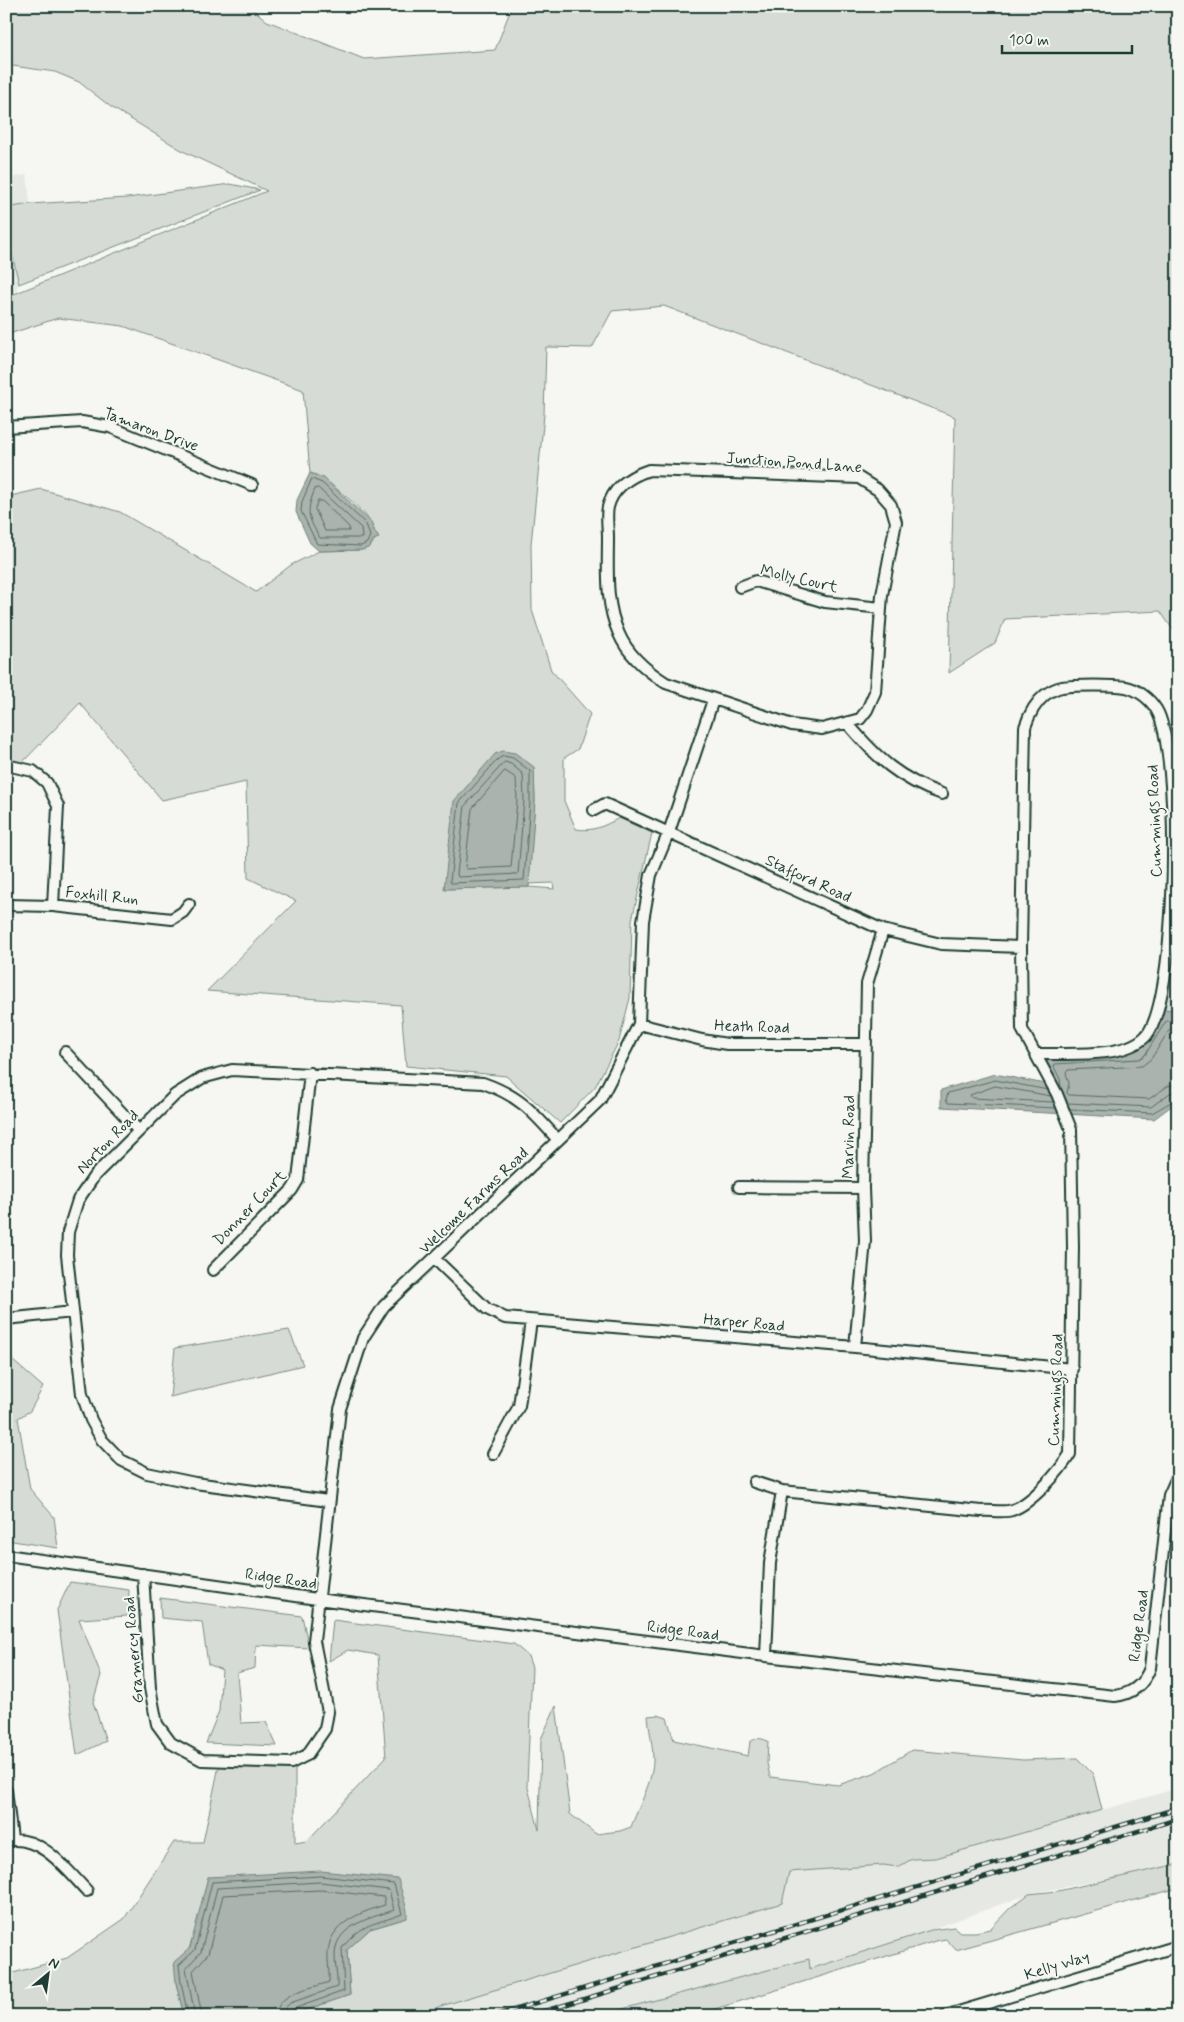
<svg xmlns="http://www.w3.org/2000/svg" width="1184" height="2022" font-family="Mynerve,sans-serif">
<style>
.built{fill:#e6e8e4}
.green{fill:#d6dbd6;stroke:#7a8c85;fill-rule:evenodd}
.water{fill:#aab3ae;stroke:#72847d}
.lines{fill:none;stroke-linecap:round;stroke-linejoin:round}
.shore{stroke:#576c65;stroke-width:1}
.minor-casing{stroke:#1f3d34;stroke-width:14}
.minor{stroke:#f6f6f2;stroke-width:10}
.rail-casing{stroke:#1f3d34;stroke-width:4.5}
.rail{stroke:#f6f6f2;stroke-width:2.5;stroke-dasharray:8;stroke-linecap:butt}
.labels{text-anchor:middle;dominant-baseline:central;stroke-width:4;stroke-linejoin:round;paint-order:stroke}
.street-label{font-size:16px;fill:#1f3d34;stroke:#f6f6f2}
</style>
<rect width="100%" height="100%" fill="#f6f6f2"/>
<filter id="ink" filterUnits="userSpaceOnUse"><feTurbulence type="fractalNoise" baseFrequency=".02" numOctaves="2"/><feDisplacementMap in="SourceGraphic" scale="10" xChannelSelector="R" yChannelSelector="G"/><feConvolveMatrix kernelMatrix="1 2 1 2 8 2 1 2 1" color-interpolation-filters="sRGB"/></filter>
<g filter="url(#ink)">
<path class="built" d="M27,175L30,204L6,208V178Z
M6,227L19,284L14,294H6Z
M1178,1787V1864L1169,1867L1029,1894L916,1935L809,1969V1959L596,2016H418L789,1872L883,1865L898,1867L912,1859L936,1858L1175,1789Z"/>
<path class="green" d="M6,6H249L267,21L364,59L495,50L512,6H1178V637L1160,611L1005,619L995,643L949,673L955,417L664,306L612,311L592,348L546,347L544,415L531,544L532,610L551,670L590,714L578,749L564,758V801L576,829C593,832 604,826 619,818L652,833L632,920L630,998L619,1041L595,1087L560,1123L506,1076L406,1066L401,1005L207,991L296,901L248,878L246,782L162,800L80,703L16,769L6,768V497L41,489L120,512L256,592L291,565L319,551L362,550L370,547L378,535C373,531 374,527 371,522C365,511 322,474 310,473L303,390L123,326L58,318L6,335V294H14L267,191L183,151L111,107L79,82L55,72L6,65ZM534,768L535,801L528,884L553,883L554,889L529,887L444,889Z
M230,184L260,190L19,284L6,227V208L30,204L127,198Z
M1178,962V1010L1160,1009L1169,963Z
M289,1330L303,1365L170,1397L175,1348Z
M12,1360L43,1387L30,1411L18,1418L30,1489L54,1517L58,1548L6,1540V1365Z
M70,1582L129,1590L128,1616L79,1619L101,1675L93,1702L106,1741L77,1755L57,1610Z
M160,1598L302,1616L309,1648L256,1645L255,1668L237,1673L241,1723L266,1722L277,1746L206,1743L219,1711L222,1670L208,1664L202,1622L161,1618Z
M333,1620L514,1644L528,1656L532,1668L527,1784L539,1830L541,1739L556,1706L570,1814L596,1834L620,1831L631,1827C638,1808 654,1779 653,1759C653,1745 649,1730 648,1716L658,1715L667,1718L674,1740L748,1756L750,1742C757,1737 760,1738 768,1741L767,1763L770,1777L838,1785L874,1773L912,1750L1023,1760L1077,1758L1093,1774L1102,1810L936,1858L912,1859L898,1867L883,1865L789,1872L782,1903L438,2007L418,2016H288L350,1995L347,1950L370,1929L407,1918L208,1877L197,1927L176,1983L184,2016H6V1975L67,1958L124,1919L174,1842H203L220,1761L295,1766V1843L307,1841L386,1757L378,1655L348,1650L329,1661Z
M1178,1864V1888L956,1950L946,1939L936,1941L692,2016H596L809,1959L810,1969L931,1930L954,1927L960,1932H976L990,1929L1010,1908L1029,1894L1058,1891Z"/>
<path class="water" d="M310,473L324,478L371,522L374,531L379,538L373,540L370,547L362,550L319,551L310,543L296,512L297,500Z
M503,751L515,753L534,767L535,801L529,887L444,889L454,801L495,754Z
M1160,1009L1178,1010V1101L1154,1119L941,1107V1090L995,1074L1050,1085L1034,1053L1135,1049Z
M321,1871L398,1879L407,1910V1918L370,1929L347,1950L350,1995L288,2016H184L176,1983L174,1962L190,1948L208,1877Z"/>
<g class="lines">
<path class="shore" d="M312,479L322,483L366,524L370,536L367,543L361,546L317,544L301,511L302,502Z
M318,488L361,528L362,538H320C307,517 306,511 315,489Z
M318,501H322L349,527V531H325L315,509Z
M504,756L513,758L530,771V801L524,880L451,883L450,881L459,803L498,759Z
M505,762L511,764L523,774L524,800L518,874L458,877L457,874L465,806Z
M505,771L516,778L517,800L511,867L467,869L465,867L472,809Z
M1178,1029H1170L1151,1059L1142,1066L1068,1070L1066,1073L1069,1083L1067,1093L1069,1095L1149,1099L1168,1086L1178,1084
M1061,1087L1060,1079L1054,1067L1055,1064L1139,1059L1145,1055L1166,1021H1178
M1048,1090L995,1080L948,1093L946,1100L948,1103L1056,1108
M1051,1096L995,1086L970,1095L972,1098L1053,1102
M1067,1103L1151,1107L1170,1093L1178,1091
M1070,1109L1152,1113L1178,1098
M188,2016L181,1982L179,1965L195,1950L212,1882L321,1876L394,1884L402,1914C374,1925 363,1922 342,1948L344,1991L293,2009L290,2016
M195,2016L186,1968L201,1952L217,1888L320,1882L389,1890L394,1910C375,1917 342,1923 336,1947C333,1960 338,1974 337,1987L290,2003L285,2008L283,2016
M202,2016L193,1971L208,1954L223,1895L320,1890L384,1897L385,1905C365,1911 334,1921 329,1946C326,1957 330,1970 329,1982C311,1989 277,1991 276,2016"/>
<defs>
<path id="minor" d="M6,427L82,422L110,427L252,485
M649,470L859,478L878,490L891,505L896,522L882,595L875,692L867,710L860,719L822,729L792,725L666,683C647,671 628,655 619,634C605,603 608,570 608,537C608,528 606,515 608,507C613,487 631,476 649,470Z
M740,587L756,581L825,602L881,608
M848,724C877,758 899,779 942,794
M6,765L33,771L47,783L58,806L53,906
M594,810L605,804L883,930L941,944L1021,947
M6,905L53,906L172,919L183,912L189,904
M639,1024L702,1040L727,1044H866
M65,1052L138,1130
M739,1187L863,1188
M435,1259L487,1309L505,1318L855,1347L1072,1369
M213,1270L292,1190L298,1180L310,1073
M6,1319L73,1312
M855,1347L865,1241L863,1188L867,984L883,930
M493,1454L519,1406L531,1321
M754,1482L782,1491L981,1511C990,1510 1004,1513 1012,1510C1031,1504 1060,1471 1070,1454L1073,1247L1071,1129L1057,1094L1022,1029L1021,947L1025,727C1029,715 1035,703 1045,695C1049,692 1057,688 1062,687C1076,685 1112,685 1126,687C1137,689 1150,699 1156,709C1182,750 1178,1000 1146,1036C1124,1059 1067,1053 1036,1054
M328,1501L195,1483L147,1473L121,1460L102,1440L91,1420L82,1394L67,1255L68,1232L78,1200L95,1175L175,1095L202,1078L232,1070L483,1083C520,1096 533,1112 558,1140
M6,1555L317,1599L766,1656L1115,1696C1132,1694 1144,1684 1150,1668L1169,1495L1178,1475
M143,1574L150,1688L157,1724L171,1743L202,1760L291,1763L307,1755L325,1729L328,1712L314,1641L340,1409L363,1338L384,1306L600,1100L639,1024L643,921L651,875L669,832L713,700
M766,1656L770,1563L782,1491
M6,1790L12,1839
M6,1841C41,1834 66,1869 87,1891
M945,2016L1178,1946"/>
</defs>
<use href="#minor" class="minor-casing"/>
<use href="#minor" class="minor"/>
<defs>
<path id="rail" d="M493,2016L1178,1808
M528,2016L1178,1819"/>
</defs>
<use href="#rail" class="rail-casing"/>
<use href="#rail" class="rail"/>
</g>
</g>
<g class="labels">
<g class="street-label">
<text transform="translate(151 430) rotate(20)">Tamaron Drive</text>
<text transform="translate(794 463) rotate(4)">Junction Pond Lane</text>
<text transform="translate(799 579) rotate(13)">Molly Court</text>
<text transform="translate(1155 821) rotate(-92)">Cummings Road</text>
<text transform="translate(808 879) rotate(25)">Stafford Road</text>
<text transform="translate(102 896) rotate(6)">Foxhill Run</text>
<text transform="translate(752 1027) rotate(2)">Heath Road</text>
<text transform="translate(849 1137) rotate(-89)">Marvin Road</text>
<text transform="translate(108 1142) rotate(-46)">Norton Road</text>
<text transform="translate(474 1201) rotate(-44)">Welcome Farms Road</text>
<text transform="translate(250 1208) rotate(-46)">Donner Court</text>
<text transform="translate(744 1323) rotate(5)">Harper Road</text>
<text transform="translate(1056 1390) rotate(-88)">Cummings Road</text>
<text transform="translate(281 1579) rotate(8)">Ridge Road</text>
<text transform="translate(1139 1626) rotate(-83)">Ridge Road</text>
<text transform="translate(683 1631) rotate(7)">Ridge Road</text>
<text transform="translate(134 1650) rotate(-95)">Gramercy Road</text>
<text transform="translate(1057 1966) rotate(-17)">Kelly Way</text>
</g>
</g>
<rect width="1184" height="2022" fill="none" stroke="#f6f6f2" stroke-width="25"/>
<rect x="12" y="12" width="1159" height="1997" fill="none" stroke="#1f3d34" stroke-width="2" filter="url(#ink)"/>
<g transform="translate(48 1974) rotate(29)" stroke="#f6f6f2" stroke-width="4" paint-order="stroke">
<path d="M0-4L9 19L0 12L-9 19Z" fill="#1f3d34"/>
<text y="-8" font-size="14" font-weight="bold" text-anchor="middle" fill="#1f3d34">N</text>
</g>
<path d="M1002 45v8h130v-8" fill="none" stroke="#1f3d34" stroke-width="2.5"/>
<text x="1009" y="45" font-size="15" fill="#1f3d34" stroke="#f6f6f2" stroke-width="4" paint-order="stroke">100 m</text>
</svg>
